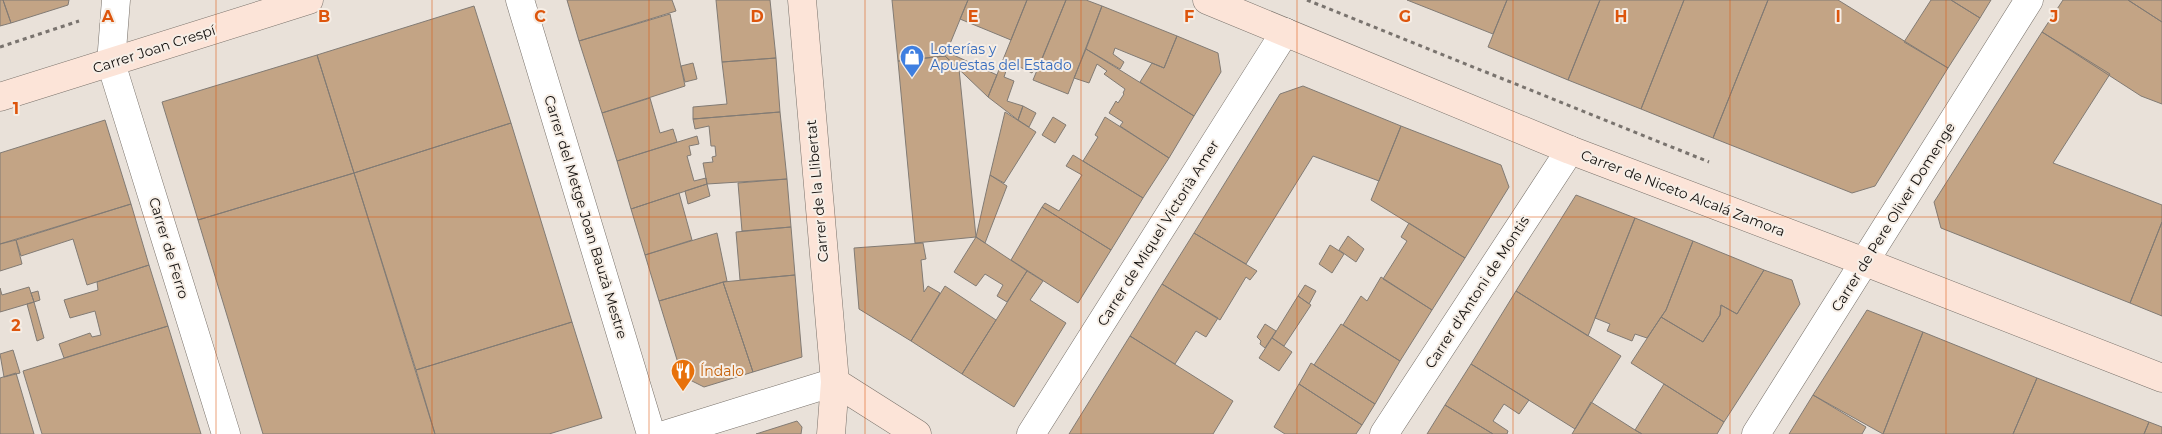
<svg xmlns="http://www.w3.org/2000/svg" width="2162" height="434" font-family="Montserrat,sans-serif">
<style>
.building{fill:#c3a485;stroke:#827b74}
.lines{fill:none;stroke-linecap:round;stroke-linejoin:round}
.street-casing{stroke:#78716a;stroke-width:29}
.secondary-casing{stroke:#78716a;stroke-width:29}
.path{stroke:#79736e;stroke-width:3;stroke-dasharray:4 4;stroke-linecap:butt}
.street{stroke:#fff;stroke-width:28}
.secondary{stroke:#fce4d8;stroke-width:28}
.grid{fill:none;stroke:#dd550c;stroke-width:1;stroke-opacity:0.55}
.labels{text-anchor:middle;dominant-baseline:central;stroke-width:4;stroke-linejoin:round;paint-order:stroke}
.street-label{font-size:14px;fill:#120f0d;stroke:#f6eee6}
.shop-label{font-size:14px;fill:#366cbe;stroke:#f6eee6;text-anchor:start}
.food-label{font-size:14px;fill:#c56008;stroke:#f6eee6;text-anchor:start}
.grid-label{font-size:16px;text-anchor:middle;font-weight:bold;fill:#dd550c;stroke:#f6eee6;stroke-width:4;stroke-linejoin:round;paint-order:stroke}
</style>
<rect width="100%" height="100%" fill="#e9e1d9"/>
<path class="building" d="M0,0H3L11,23L0,26Z
M3,0H69L68,5L11,23Z
M567,0H672L676,11L579,41Z
M716,0H770L776,58L722,62Z
M892,0H968L945,56L898,61Z
M968,0H1027L1011,40L960,19Z
M1027,0H1066L1040,64H1037L1032,73L1016,65L1014,69L1008,65L1004,77L1014,81L1007,101L1023,106L1018,120L988,97Z
M1066,0H1086L1102,6L1068,94L1033,80Z
M1407,0H1507L1493,34Z
M1507,0H1600L1568,80L1488,47Z
M1600,0H1684L1641,109L1568,80Z
M1684,0H1768L1713,138L1641,109Z
M1768,0H1838L1948,68L1875,186L1852,193L1713,138Z
M1931,0H1951L1980,18L1948,68L1904,42Z
M1951,0H1991L1980,18Z
M2063,0H2128L2162,22V104L2141,96L2042,32Z
M2128,0H2162V22Z
M474,6L511,123L354,173L317,55Z
M1102,6L1177,36L1164,68L1115,48L1113,54L1124,62L1120,69L1086,49Z
M670,14L685,86L602,113L579,41Z
M2042,32L2110,74L2053,163L2162,205V222L2130,303L1941,228L1934,202Z
M1177,36L1218,53L1221,72L1194,116L1140,82L1152,63L1164,68Z
M1086,49L1194,116L1169,158L1120,126L1123,122L1109,113L1116,101L1118,103L1124,94L1123,93L1125,89L1104,74L1107,71L1097,64L1089,83L1074,78Z
M947,52L997,75L988,97L945,56Z
M317,55L354,173L198,220L162,102Z
M945,56L959,69L976,237L915,243L898,61Z
M776,58L780,112L693,119V107L727,104L722,62Z
M693,63L697,79L685,82L681,66Z
M1303,86L1401,126L1379,181L1313,156L1246,264L1194,233L1280,94Z
M650,98L660,133L673,129L677,142L617,161L602,113Z
M1023,106L1036,113L1029,127L1018,120Z
M780,112L787,179L707,184L703,163L713,162L712,157L716,156L715,146H711L709,126L695,129L693,119Z
M1005,112L1036,132L1004,183L990,175Z
M1053,117L1066,125L1055,143L1042,135Z
M1105,117L1169,158L1143,198L1083,161L1098,137L1095,135Z
M105,120L131,204L0,244V153Z
M511,123L572,322L416,370L354,173Z
M1401,126L1501,165L1509,187L1465,258L1371,200Z
M697,136L699,144L689,146L691,155L687,156L694,181L706,178L707,184L631,209L617,161Z
M1073,155L1143,198L1111,250L1042,207L1045,203L1059,211L1082,175L1066,166Z
M354,173L435,434H263L198,220Z
M990,175L1007,186L985,243L976,237Z
M787,179L791,227L742,231L738,183Z
M707,184L710,196L688,204L685,191Z
M679,193L692,240L645,255L631,209Z
M1576,195L1635,218L1588,336L1516,291Z
M131,204L149,265L87,285L73,239L21,256L16,240Z
M1042,207L1111,250L1078,303L1011,260Z
M1635,218L1693,241L1666,310L1647,338L1635,334L1632,341L1607,331L1610,324L1595,318Z
M2162,222V316L2130,303Z
M1409,223L1465,258L1432,310L1383,279L1407,241L1401,237Z
M791,227L795,275L740,280L736,232Z
M717,233L727,281L659,301L645,255Z
M1194,233L1257,271L1250,280L1246,277L1220,320L1162,284Z
M1348,236L1364,249L1356,262L1339,250Z
M976,237L1027,271L1007,302L997,296L1003,285L985,274L976,286L954,272Z
M16,240L22,264L0,271V244Z
M1693,241L1764,270L1737,314L1721,305L1720,315L1703,342L1661,317L1666,310Z
M923,243L926,259L921,260L924,292L928,286L940,293L911,341L859,309L854,248Z
M1330,245L1344,254L1332,273L1319,264Z
M149,265L168,326L64,358L59,344L90,333L92,337L101,335L95,311L70,318L64,300L98,290L97,282Z
M1764,270L1792,280L1800,304L1724,422L1631,363L1661,317L1703,342L1720,315L1721,305L1737,314Z
M1027,271L1043,281L1030,300L1066,323L1014,407L962,374Z
M795,275L802,357L753,372L723,282Z
M1381,277L1432,310L1400,361L1343,325L1361,296L1367,301Z
M723,282L753,372L704,387L682,376L659,301Z
M1162,284L1218,318L1206,337L1196,331L1175,364L1130,336Z
M1305,285L1316,291L1309,304L1298,296Z
M945,286L996,320L962,374L911,341Z
M29,287L34,302L0,312V288L2,295Z
M38,291L40,300L34,302L31,293Z
M1516,291L1621,356L1575,429L1471,364Z
M1298,296L1311,305L1284,346L1272,338Z
M34,302L44,338L37,341L27,304Z
M1867,310L1923,332L1883,434L1813,395Z
M572,322L602,418L549,434H435L416,370Z
M1265,324L1276,331L1265,348L1260,344L1261,341L1257,337Z
M1341,324L1400,361L1375,404L1314,365Z
M168,326L201,434H42L23,371Z
M1923,332L2037,378L2013,434H1883Z
M1130,336L1233,401L1213,434H1069Z
M1272,338L1292,352L1279,371L1259,358Z
M13,350L20,373L4,377L0,354Z
M1311,363L1375,404L1362,425L1299,384Z
M1471,364L1529,400L1519,414L1504,404L1493,421L1508,431L1507,434H1493L1445,405Z
M16,373L34,434H0V378Z
M2037,378L2149,422L2144,434H2013Z
M1299,384L1362,425L1356,434H1285L1274,427Z
M1664,384L1724,422L1717,434H1642L1635,430Z
M1813,395L1866,427L1862,434H1789Z
M1591,402L1635,430L1642,434H1572Z
M1445,405L1493,434H1427Z
M797,421L802,427L801,434H756Z
M2149,422L2162,427V434H2144Z"/>
<g class="lines">
<defs>
<path id="street" d="M116,0L111,63L226,434
M520,0L651,434
M667,434L835,382
M1031,434L1285,32
M1384,434L1570,150
M1756,434L2029,0"/>
<path id="secondary" d="M802,0L835,382L831,434
M1207,0L1570,150L1865,262L2162,378
M0,97L309,0
M835,382L917,434"/>
</defs>
<use href="#street" class="street-casing"/>
<use href="#secondary" class="secondary-casing"/>
<path class="path" d="M1307,0L1709,162
M0,47L79,21"/>
<use href="#street" class="street"/>
<use href="#secondary" class="secondary"/>
</g>
<path class="grid" d="M216,0V434M432,0V434M649,0V434M865,0V434M1081,0V434M1297,0V434M1513,0V434M1730,0V434M1946,0V434M0,217H2162"/>
<defs>
<symbol id="shop-pin" viewBox="-11 -11 22 30"><path d="M0 17L-7.5 6A9.5 9.5 0 1 1 7.5 6Z" fill="#3f7fe0" stroke="#f6eee6"/><path d="M-5-2.5h2.3a2.7 3.5 0 0 1 5.4 0H5L5.5 6h-11ZM-1.5-2.5h3a1.5 2.3 0 0 0-3 0Z" fill="#fff"/></symbol>
<symbol id="restaurant-pin" viewBox="-11 -11 22 30"><path d="M0 17L-7.5 6A9.5 9.5 0 1 1 7.5 6Z" fill="#e8710a" stroke="#f6eee6"/><path d="M-5-6h1v4h1v-4h1v4h1v-4h1v5L-1.5 .5V6h-2V.5L-5-1ZM5-6V6H3V1.5H1.5Q1.5-4 5-6Z" fill="#fff"/></symbol>
</defs>
<g fill-rule="evenodd">
<use href="#shop-pin" x="898" y="43" width="28" height="38"/>
<use href="#restaurant-pin" x="669" y="357" width="28" height="38"/>
</g>
<g class="labels">
<g class="street-label">
<text transform="translate(154 49) rotate(-18)">Carrer Joan Crespí</text>
<text transform="translate(817 191) rotate(-95)">Carrer de la Llibertat</text>
<text transform="translate(1683 193) rotate(21)">Carrer de Niceto Alcalá Zamora</text>
<text transform="translate(586 217) rotate(73)">Carrer del Metge Joan Bauzà Mestre</text>
<text transform="translate(1893 217) rotate(-58)">Carrer de Pere Oliver Domenge</text>
<text transform="translate(1158 233) rotate(-58)">Carrer de Miquel Victorià Amer</text>
<text transform="translate(169 248) rotate(73)">Carrer de Ferro</text>
<text transform="translate(1477 292) rotate(-57)">Carrer d'Antoni de Montis</text>
</g>
<g class="shop-label">
<text x="930" y="49">Loterías y<tspan x="930" dy="16">Apuestas del Estado</tspan></text>
</g>
<g class="food-label">
<text x="700" y="371">Índalo</text>
</g>
</g>
<g class="grid-label">
<text x="108" y="22">A</text>
<text x="324" y="22">B</text>
<text x="540" y="22">C</text>
<text x="757" y="22">D</text>
<text x="973" y="22">E</text>
<text x="1189" y="22">F</text>
<text x="1405" y="22">G</text>
<text x="1621" y="22">H</text>
<text x="1838" y="22">I</text>
<text x="2054" y="22">J</text>
<text x="16" y="114">1</text>
<text x="16" y="331">2</text>
</g>
</svg>
